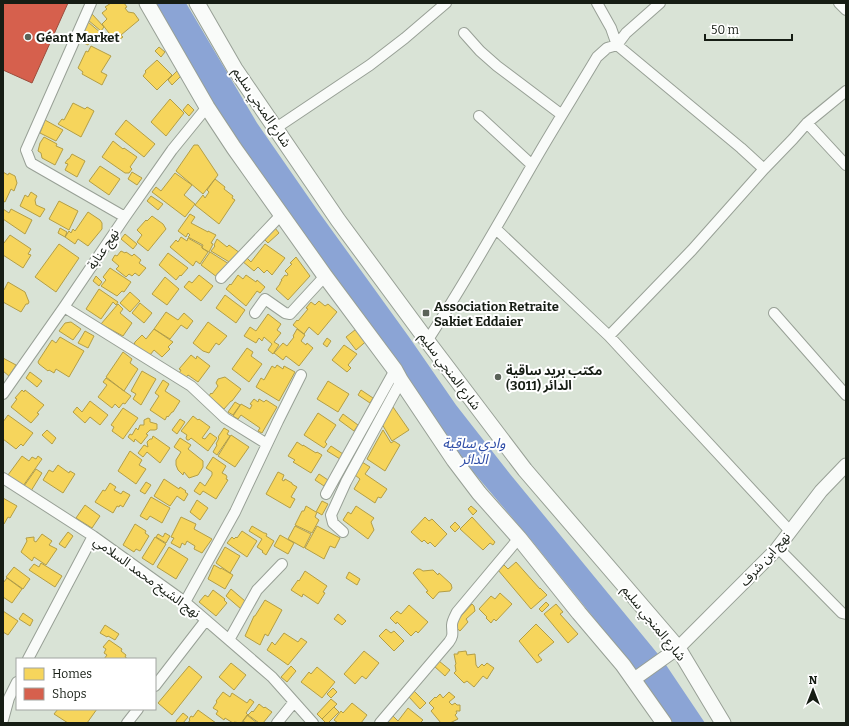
<svg xmlns="http://www.w3.org/2000/svg" width="849" height="726" font-family="Bitter,'Noto Sans Arabic',serif">
<style>
.water{fill:#8ba4d5}
.homes{fill:#f6d55c;stroke:#b39e46}
.shops{fill:#d6604d;stroke:#9c4c3c}
.lines{fill:none;stroke-linecap:round;stroke-linejoin:round}
.minor-casing{stroke:#98a096;stroke-width:12}
.tertiary-casing{stroke:#98a096;stroke-width:15}
.secondary-casing{stroke:#98a096;stroke-width:17}
.minor{stroke:#f9fbf9;stroke-width:10}
.tertiary{stroke:#f9fbf9;stroke-width:13}
.secondary{stroke:#f9fbf9;stroke-width:15}
.poi-dot{fill:#5a6258;stroke:#fff;stroke-width:1.5}
.labels{text-anchor:middle;dominant-baseline:central;stroke-width:4;stroke-linejoin:round;paint-order:stroke}
.poi-label{font-size:13px;font-weight:bold;fill:#161d14;stroke:#fff;text-anchor:start}
.street-label{font-size:13px;fill:#161d14;stroke:#fff}
.water-label{font-size:14px;font-style:italic;fill:#2e4da7;stroke:#fff}
</style>
<rect width="100%" height="100%" fill="#d9e3d6"/>
<path class="water" d="M154,3H186L257,123L318,211L409,337L456,405L510,474L662,659L705,723H673L636,670L618,648L532,541L464,461L413,387L235,139Z"/>
<path class="homes" d="M111,3H124L127,7L125,8L128,12L134,13L139,20L121,35L123,37L116,42L102,24L107,19L102,13L107,9L105,7Z
M92,14L104,27L101,31L88,20Z
M88,22L101,33L96,40L92,37L88,45L80,41Z
M91,46L111,56L101,72L107,75L102,85L82,74L83,72L78,68L86,51L88,52Z
M159,47L165,52L161,57L155,51Z
M157,60L172,75L157,90L143,76L146,72L145,71Z
M179,69L182,75L172,85L168,80Z
M170,99L184,113L166,136L151,122Z
M73,103L85,109L87,107L94,111L81,137L58,124L62,119L64,120Z
M188,104L194,110L189,116L183,110Z
M45,120L63,130L56,141L40,133Z
M126,120L155,144L144,157L115,134Z
M44,137L57,144L56,146L63,149L55,165L42,158L41,153L38,151L40,143Z
M113,141L123,149L124,148L137,157L130,167L132,169L129,173H125L102,157Z
M194,145H198L218,175L203,194L176,171Z
M72,154L85,161L77,177L65,170L68,164L65,163L68,159H69Z
M100,166L120,179L109,195L89,181Z
M3,172L8,175L9,173L15,176L17,183L14,191L11,189L5,202L3,201Z
M132,172L142,178L137,185L128,179Z
M175,173L192,185L184,195L195,204L185,217L152,192L156,187L161,191Z
M215,179L225,187L224,189L233,196L232,198L235,200L219,224L195,205L203,195L205,198L209,192L207,190Z
M31,192L37,196L35,200L36,205L45,209L40,217L20,206L25,195L28,197Z
M151,196L163,204L158,210L147,201Z
M59,201L78,211L69,230L49,219Z
M3,209L9,213L11,209L32,220L25,234L3,219Z
M88,212L100,220L102,223V229L88,246L78,239L75,244L65,237L69,231L71,233L73,229L75,231Z
M190,214L195,217L191,223L208,232V231L216,235L211,243L213,244L209,252L202,248L203,245L188,237L190,235L188,233L186,237L178,231Z
M152,216L163,224L166,229L148,251L137,242L142,235L137,230L146,220L147,221Z
M60,228L67,232L65,237L58,233Z
M275,228L279,233L268,243L264,239Z
M125,234L137,244L133,249L121,239Z
M10,235L31,249L28,254L31,255L23,268L3,255V242L4,243Z
M181,237L187,241L188,238L202,246V248L208,252L200,264L196,261L193,266L170,247L176,240L178,242Z
M217,239L227,247L229,245L240,253L231,263L211,251L215,246L214,245Z
M59,244L79,258L56,292L35,277Z
M265,244L285,258L272,275L267,270L264,273L258,267L254,271L242,261L246,257L251,262Z
M121,251L125,253L126,252L132,256L134,254L141,260L139,263L146,268L139,276L135,273L132,276L129,274L126,277L116,269L119,266L112,260L115,255L117,256Z
M210,252L229,264L217,277L201,265Z
M168,253L188,268L181,276L180,275L176,280L159,265Z
M296,257L310,276L288,300L276,289L280,284V283L282,280H281L285,275L287,276L288,274L285,271L292,264L290,263Z
M110,268L131,282L124,292L122,291L117,296L101,286L106,280L103,277Z
M199,275L213,286L201,301L184,287L189,281L192,283Z
M238,275L243,279L246,275L256,282L257,280L265,287L260,293L257,291L246,306L226,289L230,284L231,285Z
M96,276L102,282L99,286L93,281Z
M165,277L179,289L167,305L152,294Z
M8,282L25,292L29,302L28,304H26L21,312L3,302V289L4,290Z
M99,289L118,302L116,305L113,302L101,319L86,309Z
M130,292L140,301L130,312L120,303Z
M225,295L245,310L236,323L216,308Z
M319,301L325,306L328,304L337,312L318,335L309,327L304,334L293,325L297,320L298,321L308,309L306,308L311,302L315,305Z
M140,303L152,313L144,323L132,313Z
M118,304L123,309L120,313L132,323L123,336L101,324Z
M166,312L178,320L184,313L193,321L187,329L181,325L170,339L154,329Z
M268,314L281,324L277,330L281,333L274,342L279,345L273,354L268,350L272,344L264,337L262,341L259,338L256,343L244,336L250,327L256,331Z
M71,322L81,329L73,340L59,331L65,323Z
M208,322L227,336L219,345L216,343L209,353L203,351L193,343Z
M360,326L370,338L356,350L346,337Z
M154,329L173,342L168,347L170,349L162,357L154,350L150,355L134,345L135,342L142,335L146,339Z
M297,329L305,335L301,341L306,345L307,343L313,348L299,366L286,356L283,360L274,353L283,343L287,346L294,337L293,336Z
M85,331L94,336L88,348L78,343Z
M60,337L84,351L69,377L56,369L54,373L49,370L48,371L39,364L38,362L39,360L52,340L56,343Z
M327,338L331,341L327,347L323,344Z
M344,345L357,354L348,365L351,368L347,372L332,360Z
M247,348L253,352L251,356L262,364L249,382L232,369Z
M123,352L132,359L130,363L138,369L124,391L106,377Z
M191,355L196,359L197,356L210,366L198,382L188,375L184,380L178,375L181,370L179,369Z
M3,358L16,365L9,376L3,371Z
M277,365L283,369L284,366L295,372L279,401L256,387L261,378L264,380L272,366L275,368Z
M142,371L156,379L141,405L133,399L136,394L131,391Z
M30,372L42,381L37,387L26,378Z
M225,377L241,389L232,401H231L224,409L209,396L211,393L212,394L218,386L216,383L218,379Z
M106,378L131,396L125,404L123,403L119,408L115,404L112,408L98,397L107,385L103,382Z
M163,380L169,384L165,391L180,401L173,412H172L168,417L167,416L165,420L150,410L159,396L155,393Z
M328,381L349,394L338,412L317,399Z
M22,390L24,392L25,390L44,405L37,413L39,414L31,423L11,407L17,399L15,398Z
M361,390L373,398L370,403L358,395Z
M254,399L258,402L259,399L264,402L266,400L277,407L262,433L258,431L260,428L241,415L238,419L233,416L241,404L250,409L252,405L250,404Z
M90,401L108,415L100,425L90,417L85,423L73,412L77,407L82,412Z
M235,402L240,405L233,415L228,412Z
M393,407L409,430L392,441L382,424L391,408Z
M123,408L138,418L123,439L112,431L114,427L111,425Z
M318,413L336,425L325,442L327,444L324,448L304,435Z
M343,414L358,425L354,431L339,420Z
M8,415L33,433L23,446L21,444L16,449L3,439V422Z
M193,416L198,420L199,419L210,427L202,438L205,439L210,433L217,438L208,451L191,438L189,440H187L186,438L187,435L181,431Z
M148,418L150,419V422L157,424V429L155,430H150L146,434L148,435L141,444L135,439L134,442L128,437L130,434L132,435L136,428L138,430L140,425H144V420Z
M180,419L185,422L177,434L172,430Z
M224,428L229,431L227,434L230,436L217,455L213,452L217,445L216,444L219,438L218,437Z
M47,430L56,438L52,444L42,435Z
M383,430L391,443L394,441L400,445L385,471L367,459Z
M231,435L249,447L235,467L218,456Z
M153,436L170,448L160,463L147,452L143,457L138,453L144,445L148,447L147,442L150,439H152Z
M180,438L191,445L188,449L203,461V467L198,475L189,478L184,472L183,475L178,470L176,465V460L181,452L174,447Z
M297,442L303,446V445L316,453L317,452L322,455L311,473L293,462L295,460L288,456Z
M331,446L343,454L340,459L327,451Z
M130,451L142,460L139,465L146,469L136,484L118,471Z
M22,456L29,461L32,457L36,459L38,456L42,459L23,486L8,475Z
M213,457L226,466L222,473L226,475L227,477L226,479L228,480L216,499L203,491L200,495L194,491L200,482L205,486L212,475V472L206,468Z
M362,462L370,467L365,474L387,489L381,498L378,497L375,503L354,489L360,479L355,475Z
M58,465L69,473L70,471L75,474L63,493L43,480L49,470L53,472Z
M36,469L42,473L31,491L24,486Z
M278,472L284,475L282,480L284,481L285,479L292,483V484L297,487L291,497L295,499L290,508L266,494Z
M319,474L328,480L324,486L315,480Z
M164,479L179,489L180,487L186,491L185,492L188,494L184,501L177,496L170,506L154,496Z
M146,482L151,485L145,494L140,491Z
M110,483L116,487L114,490L121,494L123,491L130,495L123,507L120,505L119,507L117,506L113,513L95,502L103,490L105,491Z
M151,497L170,508L162,523L150,516L147,520L140,516Z
M3,498L17,506L10,518L8,517L4,524L3,523Z
M197,500L208,508L200,520L190,512Z
M322,501L328,504L322,515L317,512L315,517L319,520L312,533L295,525L302,511H304L306,506L316,512Z
M85,505L100,516L92,528L76,518Z
M356,506L374,518L371,522L374,530L368,539L343,520L348,512L351,514Z
M471,506L477,511L473,515L468,509Z
M181,517L196,524L194,529L212,539L202,553L194,549L195,546L187,541L185,545L182,543L180,548L171,543L174,538L171,537Z
M425,517L429,521L432,519L447,534L435,547L430,542L428,544L424,540L422,542L411,532Z
M472,517L495,542L493,545L490,543L483,550L460,529Z
M455,522L460,527L455,532L450,527Z
M135,524L146,531L145,533L149,536L140,551L136,549L134,552L123,545Z
M252,526L264,533H265L267,534L266,536L274,541L266,555L262,552L263,551L257,547L262,539L249,531Z
M295,526L311,534L304,548L288,539Z
M317,526L340,538L335,548L330,546L324,559L305,548Z
M242,531L257,541L247,557L227,543L232,537L234,539L236,537L237,538Z
M68,532L73,536L65,548L59,544Z
M165,533L170,536L166,543L156,537L158,534L163,537Z
M42,534L52,541L49,545L57,549L46,565L34,557L32,561L21,552L27,541L26,538L34,537V541L36,542Z
M280,535L294,543L288,554L274,546Z
M155,537L166,544L153,565L142,558Z
M169,547L188,559L176,579L157,567Z
M225,547L240,556L230,573L216,563Z
M516,562L540,589V588L547,595L531,609L498,570L504,565L508,569Z
M41,563L62,576L55,587L29,570L34,564L39,567Z
M214,565L221,569V568L233,575L225,589L208,579Z
M14,567L30,579L23,589L6,577Z
M417,569H420L423,571L433,570L438,575L439,573L451,584L452,588L450,591L439,592L433,599L426,592L428,591L413,573Z
M305,571L327,586L323,592L325,593L318,604L303,594L302,597L291,590L298,580L299,581Z
M349,572L360,579L357,585L346,578Z
M7,578L22,589L12,603L3,597V583Z
M231,589L245,601L241,609L226,596Z
M213,590L225,599L224,600L227,603L216,616L199,602L205,595L208,597Z
M500,593L512,604L496,621L494,619L491,623L486,618L487,617L479,609L491,596L495,599Z
M265,600L282,610L268,636L265,634L260,645L245,636L254,616H255Z
M546,602L549,605L542,612L539,609Z
M472,604L474,606L475,611L466,619L468,622L460,631L453,625Z
M556,604L563,612L560,614L578,634L568,643L544,614Z
M409,605L428,622L418,633L416,631L411,636L397,622L396,624L390,618L397,611L401,614Z
M3,611L18,621L8,635L3,632Z
M23,613L33,620L30,626L19,619Z
M338,614L346,621L342,625L334,619Z
M536,624L554,642L538,655L542,660L537,663L519,641Z
M105,625L119,634L115,640L108,636L107,637L100,633Z
M386,629L391,633L394,631L404,641L394,651L379,636Z
M284,633L298,642L301,638L307,642L288,665L267,650L272,642L275,645Z
M109,640L122,649L121,651L126,655L125,657L128,659H104L107,655L104,653L106,649L103,647Z
M364,651L379,663L366,679L362,676L355,684L344,674Z
M466,651L467,655L475,654L476,665L478,668L482,664L484,666L487,663L494,668L487,679L483,676L474,687L467,681L464,683L454,673L456,671L455,665L456,664L454,654H458V652Z
M439,661L450,670L445,676L434,666Z
M231,663L246,675L234,690L219,677Z
M189,666L202,677L172,715L158,703Z
M291,666L296,671L287,682L281,677Z
M317,667L335,682L322,698L301,682L309,672L311,674Z
M333,688L337,692L331,698L327,694Z
M414,691L426,703L420,709L409,697Z
M223,692L230,697L232,693L247,703L250,699L254,702L246,713L248,715L241,723L234,722L233,723L225,718L224,720L216,714L218,711L213,708L217,702L216,701Z
M449,692L455,697L449,702L452,705L455,703L457,705H460V711H456L457,713L455,715L458,719L450,723H441L431,711L434,708L429,703L435,697L436,698L440,694L443,698Z
M331,699L337,704L322,719L317,714Z
M352,703L367,715L361,723H338L334,720L341,711L343,713Z
M259,704L264,708L265,707L272,712L263,723H259L248,715L252,711L253,712Z
M334,707L339,712L328,723H326L322,719Z
M408,708L423,720L420,723H389L388,721L393,716L398,721Z
M58,709H97L87,723H68L54,714Z
M198,710L216,723H188L190,720L189,719L191,716L193,717Z
M183,713L188,717L183,723H177L176,721Z
M247,715L257,723H246L243,721Z"/>
<path class="shops" d="M3,3H68L32,83L3,70Z"/>
<g class="lines">
<defs>
<path id="minor" d="M91,3L26,150L31,163L125,217
M597,3L611,28L617,45L741,148L764,169
M839,3L846,10
M464,33L480,51L497,66L562,115
M479,116L532,165
M807,123L846,165
M276,128L370,65L405,38L446,3
M496,229L609,336L790,531
M221,278L281,215
M64,307L191,386L225,418L267,444
M255,313L265,299L285,313L290,314L325,276
M774,313L846,395
M609,336L692,250L764,169L793,139L807,123L846,91
M427,341C464,285 497,226 531,167C552,130 575,94 597,57L607,48L617,45L626,33L660,3
M3,394L64,307L125,217L172,150L207,107
M3,478L93,536L185,602L272,677L313,723
M326,494L395,370
M343,532L333,523L331,515L346,482L401,381
M778,548L842,613L846,614
M185,602L235,512L278,421L301,375
M229,640L257,590L282,564
M28,659L93,536
M155,686L206,620
M3,720L9,698L17,682
M127,723L138,709
M277,723L294,702
M380,723L449,642C454,635 452,633 452,625C452,621 455,616 457,612L519,538"/>
<path id="tertiary" d="M633,680L678,648L776,550L821,491L846,465"/>
<path id="secondary" d="M147,3L207,107L234,148L325,276L395,370L401,381L454,460L479,493L519,538L579,613L623,665L664,723
M197,3L235,69L338,220L431,346L525,470L678,648L723,723"/>
</defs>
<use href="#minor" class="minor-casing"/>
<use href="#tertiary" class="tertiary-casing"/>
<use href="#secondary" class="secondary-casing"/>
<use href="#minor" class="minor"/>
<use href="#tertiary" class="tertiary"/>
<use href="#secondary" class="secondary"/>
</g>
<g class="poi-dot">
<circle cx="28" cy="37" r="4"/>
<rect x="422" y="309" width="8" height="8" rx="2"/>
<circle cx="498" cy="377" r="4"/>
</g>
<g class="labels">
<g class="poi-label">
<text x="36" y="37">Géant Market</text>
<text x="434" y="306">Association Retraite<tspan x="434" dy="15">Sakiet Eddaier</tspan></text>
<text x="506" y="370">مكتب بريد ساقية<tspan x="506" dy="15">الدائر (3011)</tspan></text>
</g>
<g class="street-label">
<text transform="translate(262 107) rotate(56)">شارع المنجي سليم</text>
<text transform="translate(103 249) rotate(-56)">نهج عنابة</text>
<text transform="translate(450 371) rotate(53)">شارع المنجي سليم</text>
<text transform="translate(765 559) rotate(-48)">نهج ابن شرف</text>
<text transform="translate(147 577) rotate(36)">نهج الشيخ محمد السلامي</text>
<text transform="translate(654 623) rotate(51)">شارع المنجي سليم</text>
</g>
<g class="water-label">
<text x="474" y="443">وادي ساقية<tspan x="474" dy="16">الدائر</tspan></text>
</g>
</g>
<rect width="849" height="726" fill="none" stroke="#161d14" stroke-width="8"/>
<rect x="16" y="658" width="140" height="52" fill="#ffffff" stroke="#a2a5a1"/>
<rect x="24" y="668" width="20" height="12" fill="#f6d55c" stroke="#a2a5a1"/>
<text x="52" y="678" font-size="12" fill="#161d14">Homes</text>
<rect x="24" y="688" width="20" height="12" fill="#d6604d" stroke="#a2a5a1"/>
<text x="52" y="698" font-size="12" fill="#161d14">Shops</text>
<g transform="translate(813 690)" stroke="#ffffff" stroke-width="3" paint-order="stroke">
<path d="M0-3L7 15L0 10L-7 15Z" fill="#161d14"/>
<text y="-6" font-size="11" font-weight="bold" text-anchor="middle" fill="#161d14">N</text>
</g>
<path d="M705 34v6h87v-6" fill="none" stroke="#161d14" stroke-width="2"/>
<text x="711" y="34" font-size="12" fill="#161d14" stroke="#ffffff" stroke-width="3" paint-order="stroke">50 m</text>
</svg>
